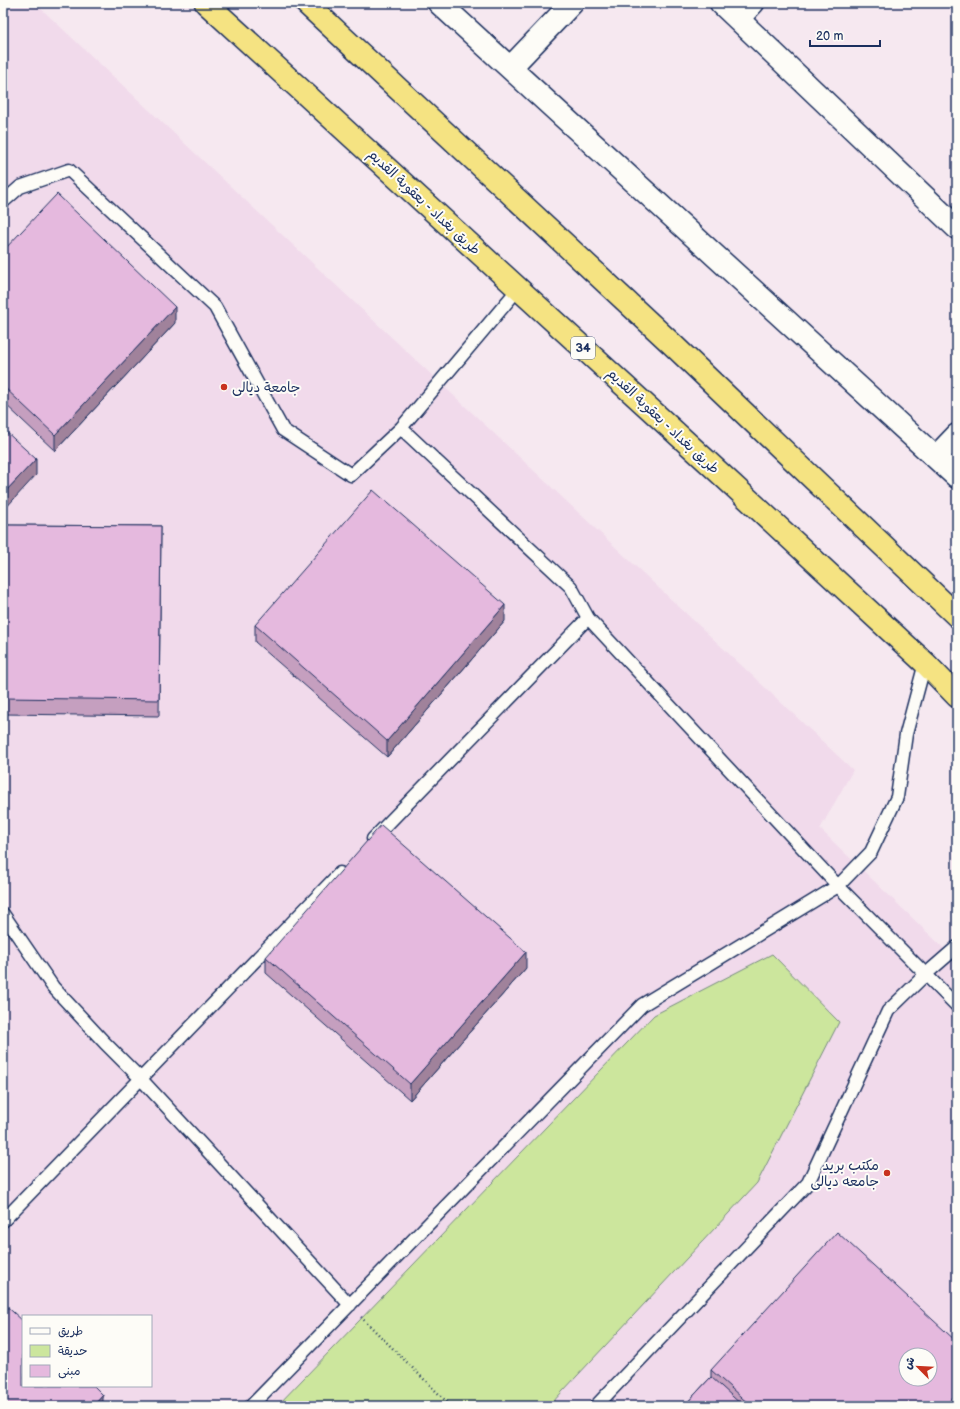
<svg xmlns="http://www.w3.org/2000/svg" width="960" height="1409" font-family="'Balsamiq Sans','Playpen Sans Arabic',sans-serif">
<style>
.built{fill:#f1daeb;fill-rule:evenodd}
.green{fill:#cce69d;stroke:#748a7e}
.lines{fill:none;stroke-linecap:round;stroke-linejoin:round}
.lane-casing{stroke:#1b2f5e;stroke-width:15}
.street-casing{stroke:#1b2f5e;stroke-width:25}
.highway-casing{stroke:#1b2f5e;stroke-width:25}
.path{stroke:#1b2f5e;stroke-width:2.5;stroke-dasharray:1 3;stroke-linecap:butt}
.lane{stroke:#fdfcf7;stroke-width:12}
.street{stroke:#fdfcf7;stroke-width:22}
.highway{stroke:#f5e382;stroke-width:22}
.wall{fill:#c59fbf;stroke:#1b2f5e}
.shaded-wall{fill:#a0829b;stroke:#1b2f5e}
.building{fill:#e5b9de;stroke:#1b2f5e;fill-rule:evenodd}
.poi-dot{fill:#c8321e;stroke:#fdfcf7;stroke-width:1.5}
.labels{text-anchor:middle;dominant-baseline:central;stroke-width:4;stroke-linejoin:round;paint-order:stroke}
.shield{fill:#fdfcf7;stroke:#5f6c8c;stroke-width:1}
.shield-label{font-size:13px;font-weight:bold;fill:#1b2f5e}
.street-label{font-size:14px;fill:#1b2f5e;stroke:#fdfcf7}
.poi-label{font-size:14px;fill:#1b2f5e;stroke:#fdfcf7;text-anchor:start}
</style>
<rect width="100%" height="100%" fill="#f6e8f0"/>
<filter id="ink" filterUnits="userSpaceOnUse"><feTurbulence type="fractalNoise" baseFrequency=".025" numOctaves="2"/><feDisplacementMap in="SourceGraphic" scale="8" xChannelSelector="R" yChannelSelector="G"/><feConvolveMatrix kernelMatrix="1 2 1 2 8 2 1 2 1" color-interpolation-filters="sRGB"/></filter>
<g filter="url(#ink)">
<path class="built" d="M3,3H35L853,770L820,829L957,961V1406H3ZM23,1316H151V1386H23ZM906,1355H930V1379H906Z"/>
<path class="green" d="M772,954L839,1022L757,1183L549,1406H277L654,1015Z"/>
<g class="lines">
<defs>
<path id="lane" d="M3,202L20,187L69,170L215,307L283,430L351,475L401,428L518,289
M401,428L571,587L588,618L838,886L957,1006
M373,839L588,618
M3,914L53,987L105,1043L141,1079L350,1305
M3,1221L340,873
M251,1406L642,1005L838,886L871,852L897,797L906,734L925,663
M596,1406L808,1183L888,1011L926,974L957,947"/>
<path id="street" d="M439,3L957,477
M721,3L957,228
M738,19L753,3
M510,68L572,3
M936,457L957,435"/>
<path id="highway" d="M206,3L710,464L925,663L957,696
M306,3L673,345L957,616"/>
</defs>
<use href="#lane" class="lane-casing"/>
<use href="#street" class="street-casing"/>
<use href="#highway" class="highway-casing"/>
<path class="path" d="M361,1317L451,1406"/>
<use href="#lane" class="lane"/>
<use href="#street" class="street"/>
<use href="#highway" class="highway"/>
</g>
<path class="wall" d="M3,251L175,323L55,451L3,402Z
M3,525L161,526L159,716L3,714Z
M505,621L387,757L255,642V625Z
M266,957L526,968L410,1100L266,973Z
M711,1370L957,1406H684L711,1377Z"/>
<path class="shaded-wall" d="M175,307V323L55,451V435Z
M36,459V475L3,511V494Z
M505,605V621L387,757V741Z
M526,952V968L410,1100V1084Z
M957,1393V1406H945Z
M103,1395V1406H93Z"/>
<path class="building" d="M57,194L175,307L55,435L3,386V251Z
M3,429L36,459L3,494Z
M373,490L505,605L387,741L255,625Z
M3,525L161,526L159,700L3,698Z
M381,825L526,952L410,1084L266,957Z
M837,1232L957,1342V1393L945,1406H751L711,1370ZM906,1355H930V1379H906Z
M3,1303L23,1321V1386H94L103,1395L93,1406H3Z
M711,1377L743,1406H684Z"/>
</g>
<g class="poi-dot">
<circle cx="224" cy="387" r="4"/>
<circle cx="887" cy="1173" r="4"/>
</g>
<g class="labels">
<rect class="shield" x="571" y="337" width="24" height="22" rx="3"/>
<g class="shield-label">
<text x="583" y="348">34</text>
</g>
<g class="street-label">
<text transform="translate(424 202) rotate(43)">طريق بغداد - بعقوبة القديم</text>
<text transform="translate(663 421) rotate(43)">طريق بغداد - بعقوبة القديم</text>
</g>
<g class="poi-label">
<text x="232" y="387">جامعة ديالى</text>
<text x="879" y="1165" text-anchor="end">مكتب بريد<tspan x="879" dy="16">جامعه ديالى</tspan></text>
</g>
</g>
<rect width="960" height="1409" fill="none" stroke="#fdfcf7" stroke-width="16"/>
<rect x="8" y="8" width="944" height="1393" fill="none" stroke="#1b2f5e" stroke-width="1.5" filter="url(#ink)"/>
<rect x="22" y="1315" width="130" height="72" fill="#fdfcf7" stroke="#a3aaba"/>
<rect x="30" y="1328" width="20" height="6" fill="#fdfcf7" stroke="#a3aaba"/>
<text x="58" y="1335" font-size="12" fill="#1b2f5e">طريق</text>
<rect x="30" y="1345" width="20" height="12" fill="#cce69d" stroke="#a3aaba"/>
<text x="58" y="1355" font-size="12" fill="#1b2f5e">حديقة</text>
<rect x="30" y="1365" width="20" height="12" fill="#e5b9de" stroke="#a3aaba"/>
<text x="58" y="1375" font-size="12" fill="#1b2f5e">مبنى</text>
<g transform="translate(918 1367) rotate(294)"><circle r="19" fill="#fdfcf7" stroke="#a3aaba"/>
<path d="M0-3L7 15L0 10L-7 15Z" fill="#c8321e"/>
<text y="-6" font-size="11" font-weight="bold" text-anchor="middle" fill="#1b2f5e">ش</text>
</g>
<path d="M810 40v6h70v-6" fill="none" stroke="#1b2f5e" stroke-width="2"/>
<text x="816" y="40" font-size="12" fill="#1b2f5e" stroke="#fdfcf7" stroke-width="3" paint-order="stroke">20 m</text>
</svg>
